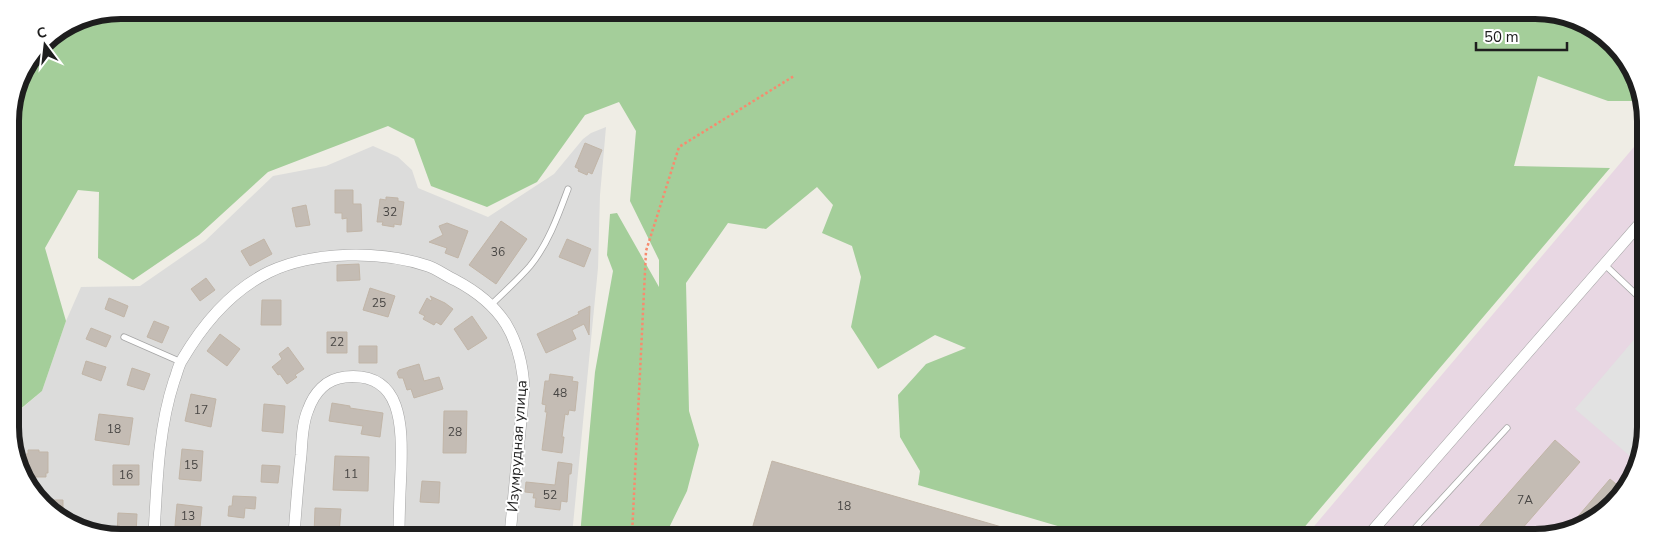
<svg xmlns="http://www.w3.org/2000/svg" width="1656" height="548" font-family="'Nunito Sans',sans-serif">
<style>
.residential{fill:#dcdcdb}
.industrial{fill:#e8d7e3}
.forest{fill:#a4ce9a}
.parking{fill:#e2e2e2}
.building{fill:#c4bcb4;stroke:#c1b5a7}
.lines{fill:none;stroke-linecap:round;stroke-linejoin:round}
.service-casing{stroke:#a5a5a5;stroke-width:7}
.minor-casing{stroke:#a5a5a5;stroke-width:12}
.path{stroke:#f78b6e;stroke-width:2.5;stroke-dasharray:2.5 2.5;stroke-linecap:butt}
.service{stroke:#fff;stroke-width:5.5}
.minor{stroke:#fff;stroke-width:11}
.labels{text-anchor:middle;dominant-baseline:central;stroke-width:4;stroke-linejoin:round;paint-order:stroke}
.number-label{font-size:12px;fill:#484644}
.street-label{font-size:15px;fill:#1e1e1e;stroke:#fff}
.rim{fill:none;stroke:#1e1e1e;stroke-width:6}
</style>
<rect width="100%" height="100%" fill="#efede5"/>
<path class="residential" d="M606,127L600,195L598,268L572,535L92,534L38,500L12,448V417L42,391L66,321L81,287L140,286L205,241L273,176L326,166L373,146L398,157L412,170L418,188L488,217L554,174L583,139L591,133Z"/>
<path class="industrial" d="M1644,135L1642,456L1603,515L1542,538L1305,537Z"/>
<path class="forest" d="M121,10L1564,14L1618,48L1644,101H1608L1538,76L1514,166L1610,168L1296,537H1095L918,485L920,471L900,437L898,395L926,364L966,348L935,335L878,369L851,327L861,277L852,246L822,233L833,205L817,187L766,229L728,223L686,283L689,411L699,445L687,491L665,536L580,535L595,372L613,271L607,255L610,214L617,213L659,287V260L630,201L636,131L619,102L585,115L537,182L487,207L431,186L414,139L388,126L268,172L199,235L133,280L98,258L99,192L78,190L45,248L66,321L42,391L12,416L10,114L19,78L43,42L79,18Z"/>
<path class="parking" d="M1643,329L1642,456L1638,463L1575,409Z"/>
<path class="building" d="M585,143L602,150L592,174L588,172L587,175L578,171L579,169L575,167Z
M335,190H353V204H361L362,231L347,232V218L342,219V213H335Z
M386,197L398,198V201L404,202L401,225L394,224V227L382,225L383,222H377L380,199L386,200Z
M306,205L310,225L296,227L292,208Z
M501,221L527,239L496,284L469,265Z
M447,223L468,231L458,258L445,253L447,248L429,242L443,235L439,226Z
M264,239L272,254L250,266L241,251Z
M567,239L591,249L584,267L559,257Z
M359,264L360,280L337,281V265Z
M206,278L215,290L200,301L191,289Z
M370,288L395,296L388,317L363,310Z
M430,296L445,303L453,309L441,325L436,322L434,325L423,319L425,316L419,313L427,298L431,301L432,299Z
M109,298L128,306L124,317L105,309Z
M262,300H281V325H261Z
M590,306L589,335L584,324L572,330L576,339L546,353L537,334L579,314L578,312Z
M472,316L487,338L468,350L454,329Z
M154,321L169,327L162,343L147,337Z
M91,328L111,336L106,347L86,339Z
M327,332H347V353H327Z
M220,334L240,349L227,366L207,351Z
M359,346H377V363H359Z
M288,347L304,369L295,375L297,377L287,384L280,374L278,375L272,367L282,359L279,354Z
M86,361L106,367L101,381L82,374Z
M419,364L424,381L439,377L443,389L414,398L411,389L407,390L403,378H399L397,373L399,370Z
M132,368L150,374L144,390L127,385Z
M550,374L573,377L572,381L578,382L575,411L569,410L568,415L565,414L562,437H564L562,453L542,450L547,412H545L546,405L542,404L545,381H549Z
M191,394L216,399L211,427L185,421Z
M332,403L350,406V408L383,413L380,437L361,434L363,426L329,421Z
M264,404L285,406L283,433L262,431Z
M444,411H467L466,453H443Z
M99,414L133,418L129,445L95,440Z
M1555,440L1580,462L1514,538H1469Z
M182,449L203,451L201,481L179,479Z
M28,450H39V452H48V473H46V477H31V474H29L28,467H26V454H28Z
M335,456L369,457L368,491L333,490Z
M772,461L981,521L1005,528L1002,536H750Z
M558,462L572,464L571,474H569L567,502L561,501L560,510L535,507L536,498H533L534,493L525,492L526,482L555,485Z
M113,465H139V485H113Z
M262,465L280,466L278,483L261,482Z
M1610,479L1621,488L1603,515L1568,528Z
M422,481L440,482L439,503L420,502Z
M233,496L256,497L255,509L245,508L244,518L228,516L229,506H232Z
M38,500H63V516Z
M177,504L202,507L200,528L175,526Z
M315,508L341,509L339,535H314Z
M118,513L137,514L136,534H117Z"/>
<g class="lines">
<defs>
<path id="service" d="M1604,264L1643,301
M491,305C503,293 518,280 530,266C548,244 558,216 568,189
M124,337L181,362
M1372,531L1380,537
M1052,534L1060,537
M1407,537L1507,428"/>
<path id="minor" d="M154,534C157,483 158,430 174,381C177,374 178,366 182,360C203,324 230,291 269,272C314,251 380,250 428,266C437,269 446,276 455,280C474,290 494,305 506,324C518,344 523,366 524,389L510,535
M294,535C296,508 298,482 301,455C302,441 302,424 308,410C314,393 326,379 345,377C404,371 402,429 401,470C400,492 399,513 399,535
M1367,537L1643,220"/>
</defs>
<use href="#service" class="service-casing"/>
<use href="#minor" class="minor-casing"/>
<path class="path" d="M632,535L646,251L679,147L794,76"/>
<use href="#service" class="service"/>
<use href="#minor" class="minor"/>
</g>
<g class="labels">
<g class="number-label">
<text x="390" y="212">32</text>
<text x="498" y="252">36</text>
<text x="379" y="303">25</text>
<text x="337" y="342">22</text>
<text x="560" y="393">48</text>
<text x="201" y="410">17</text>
<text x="114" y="429">18</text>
<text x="455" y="432">28</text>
<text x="191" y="465">15</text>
<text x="351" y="474">11</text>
<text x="126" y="475">16</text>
<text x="550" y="495">52</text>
<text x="1525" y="500">7А</text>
<text x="844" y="506">18</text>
<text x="188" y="516">13</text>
</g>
<g class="street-label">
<text transform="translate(517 446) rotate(-86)">Изумрудная улица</text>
</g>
</g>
<path d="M0 0H1656V548H0ZM121 19H1535A102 102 0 0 1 1637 121V427A102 102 0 0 1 1535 529H121A102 102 0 0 1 19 427V121A102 102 0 0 1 121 19Z" fill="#fff" fill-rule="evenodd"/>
<path class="rim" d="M121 19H1535A102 102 0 0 1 1637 121V427A102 102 0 0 1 1535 529H121A102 102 0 0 1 19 427V121A102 102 0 0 1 121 19Z"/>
<g transform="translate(45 45) rotate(345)" stroke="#ffffff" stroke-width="4" paint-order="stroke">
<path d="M0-4L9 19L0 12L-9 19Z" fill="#1e1e1e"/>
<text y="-8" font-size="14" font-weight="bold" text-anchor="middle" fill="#1e1e1e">С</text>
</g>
<path d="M1476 42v8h91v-8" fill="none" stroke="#1e1e1e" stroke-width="2.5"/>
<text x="1484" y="42" font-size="15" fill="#1e1e1e" stroke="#ffffff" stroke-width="4" paint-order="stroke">50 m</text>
</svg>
